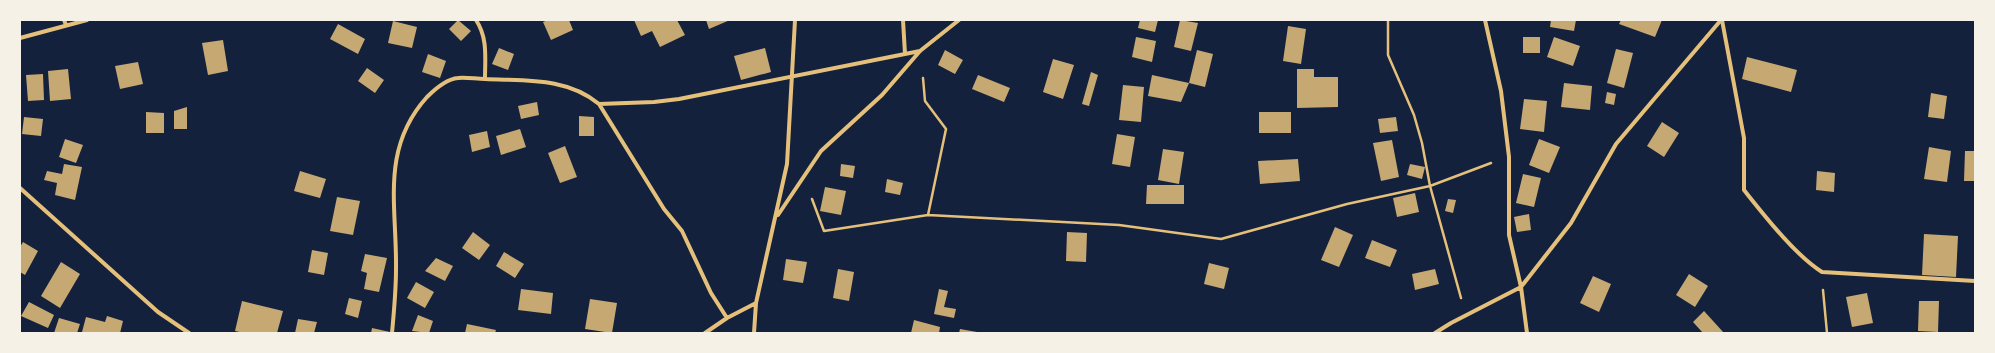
<svg xmlns="http://www.w3.org/2000/svg" width="1995" height="353" font-family="'Noto Serif',serif">
<style>
.building{fill:#c6a872}
.lines{fill:none;stroke-linecap:round;stroke-linejoin:round}
.path{stroke:#e5c07b;stroke-width:2.5}
.minor{stroke:#e5c07b;stroke-width:4}
</style>
<rect width="100%" height="100%" fill="#14213d"/>
<path class="building" d="M458,20L471,31L461,41L449,29Z
M548,20H569L573,30L551,40L543,22Z
M634,20H677L685,35L660,47L652,31L641,36Z
M706,20H730L709,29Z
M1140,20H1158L1155,32L1138,28Z
M1180,20L1198,23L1191,51L1174,47Z
M1551,20H1576L1574,31L1550,27Z
M1621,20H1662L1655,37L1619,24Z
M393,21L417,27L412,48L388,43Z
M338,24L365,39L358,54L330,39Z
M1288,26L1306,29L1301,64L1283,61Z
M1136,37L1156,41L1152,62L1132,57Z
M1523,37H1540V53H1523Z
M1554,37L1580,46L1573,66L1547,57Z
M223,40L228,71L208,75L202,43Z
M499,48L514,54L508,70L492,64Z
M765,48L771,72L741,80L734,56Z
M1616,49L1633,53L1624,88L1607,83Z
M945,50L963,60L955,74L938,65Z
M1197,50L1213,54L1205,87L1189,83Z
M428,54L446,61L440,78L422,72Z
M1747,57L1797,70L1791,92L1742,79Z
M1053,59L1074,65L1063,99L1043,92Z
M138,62L143,84L120,89L115,66Z
M367,68L384,80L375,93L358,81Z
M68,69L71,99L50,101L48,71Z
M1297,69H1314V77H1338V107L1297,108Z
M1091,72L1098,75L1089,106L1082,104Z
M43,74L44,100L28,101L26,75Z
M978,75L1010,88L1004,102L972,89Z
M1152,75L1189,83L1181,102L1148,96Z
M1564,83L1592,86L1590,110L1561,107Z
M1123,85L1144,87L1141,122L1119,120Z
M1607,92L1616,94L1614,105L1605,103Z
M1931,93L1947,96L1944,119L1928,117Z
M1524,99L1547,101L1544,132L1520,129Z
M537,102L539,115L521,119L518,106Z
M187,107V129H174V111Z
M146,112L164,113V133H146Z
M1259,112H1291V133H1259Z
M579,116L594,117V136H579Z
M24,117L43,119L41,136L22,134Z
M1396,117L1398,131L1380,133L1378,119Z
M1662,122L1679,133L1664,157L1647,146Z
M520,129L526,147L501,155L496,136Z
M487,131L490,147L472,152L469,135Z
M1117,134L1135,137L1130,167L1112,164Z
M65,139L83,145L76,163L59,157Z
M1539,139L1560,147L1549,173L1529,165Z
M1392,140L1399,177L1381,181L1373,143Z
M565,146L577,177L560,183L548,153Z
M1929,147L1951,151L1947,182L1924,179Z
M1163,149L1184,152L1179,184L1158,180Z
M1965,151H1975V181H1964Z
M1298,159L1300,181L1260,184L1258,161Z
M64,164L82,167L75,200L55,195L57,183L44,180L47,171L62,174Z
M841,164L855,166L853,178L840,176Z
M1410,164L1425,167L1422,179L1407,175Z
M300,171L326,179L320,198L294,191Z
M1817,171L1835,173L1834,192L1816,190Z
M1523,174L1541,178L1534,207L1516,203Z
M887,179L903,183L900,195L885,192Z
M1147,185H1184V204H1146Z
M825,187L846,191L841,215L820,211Z
M1415,193L1419,212L1397,217L1393,198Z
M337,197L360,201L353,235L330,231Z
M1448,199L1456,200L1453,213L1445,211Z
M1529,214L1531,230L1517,232L1514,217Z
M1335,227L1353,235L1339,267L1321,260Z
M473,232L490,245L479,260L462,248Z
M1067,232L1087,233L1086,262L1066,261Z
M1924,234L1958,236L1956,277L1922,275Z
M1372,240L1397,250L1390,267L1365,258Z
M23,242L38,251L25,275L20,272V247Z
M312,250L328,253L324,275L308,272Z
M504,252L524,264L515,278L496,266Z
M365,254L387,258L379,292L364,289L367,273L361,271Z
M436,258L453,266L445,281L425,271Z
M786,259L807,262L803,283L783,280Z
M61,262L80,274L60,308L41,296Z
M1209,263L1229,268L1224,289L1204,284Z
M838,269L854,272L849,301L833,298Z
M1435,269L1439,284L1415,290L1412,274Z
M1689,274L1708,286L1695,307L1676,295Z
M1593,276L1611,284L1599,312L1580,303Z
M416,282L434,292L425,308L407,298Z
M521,289L553,293L551,314L518,310Z
M939,289L948,291L944,307L956,309L954,318L934,314Z
M1867,293L1873,323L1852,327L1846,297Z
M349,298L362,301L358,318L345,314Z
M590,299L617,303L612,333L585,329Z
M242,301L283,311L277,333H244L235,331Z
M1919,301H1939L1938,332L1918,331Z
M29,302L54,315L48,328L21,316Z
M1704,311L1724,333H1703L1693,322Z
M418,315L433,321L429,333L412,331Z
M107,316L123,321L120,333L82,332L86,317L105,322Z
M59,318L80,324L77,333H54Z
M298,319L317,322L314,333H295Z
M914,320L940,327L939,333H911Z
M467,324L496,330L495,333H465Z
M372,328L390,332V333H371Z
M960,329L977,332V333H959Z"/>
<g class="lines">
<path class="path" d="M1388,20V55L1414,115L1422,143L1430,186L1461,298
M923,78L925,101L946,129L928,215
M812,199L824,231L928,215L1119,225L1221,239L1347,204L1430,186L1491,163
M1823,290L1827,333"/>
<path class="minor" d="M64,20L66,25
M476,20C488,38 485,58 485,79C525,81 567,77 599,104L664,209L682,231L711,293L727,318
M903,20L905,54
M1485,20L1501,91L1509,157V235L1521,287L1527,333
M1722,20L1744,138V190C1764,215 1795,255 1822,272L1975,281
M20,38L87,20
M599,104L654,102L679,99L920,51
M20,188L158,312L189,333
M778,215L821,151L882,95L920,51L959,20
M392,333C394,312 396,290 396,269C397,206 380,149 427,97C435,89 446,79 458,78C466,77 476,79 485,79
M705,333L727,318L756,303
M754,333L756,303L787,164L795,20
M1435,333L1451,323L1521,287L1571,223L1616,144L1721,20"/>
</g>
<rect width="1995" height="353" fill="none" stroke="#f6f1e7" stroke-width="42"/>
</svg>
